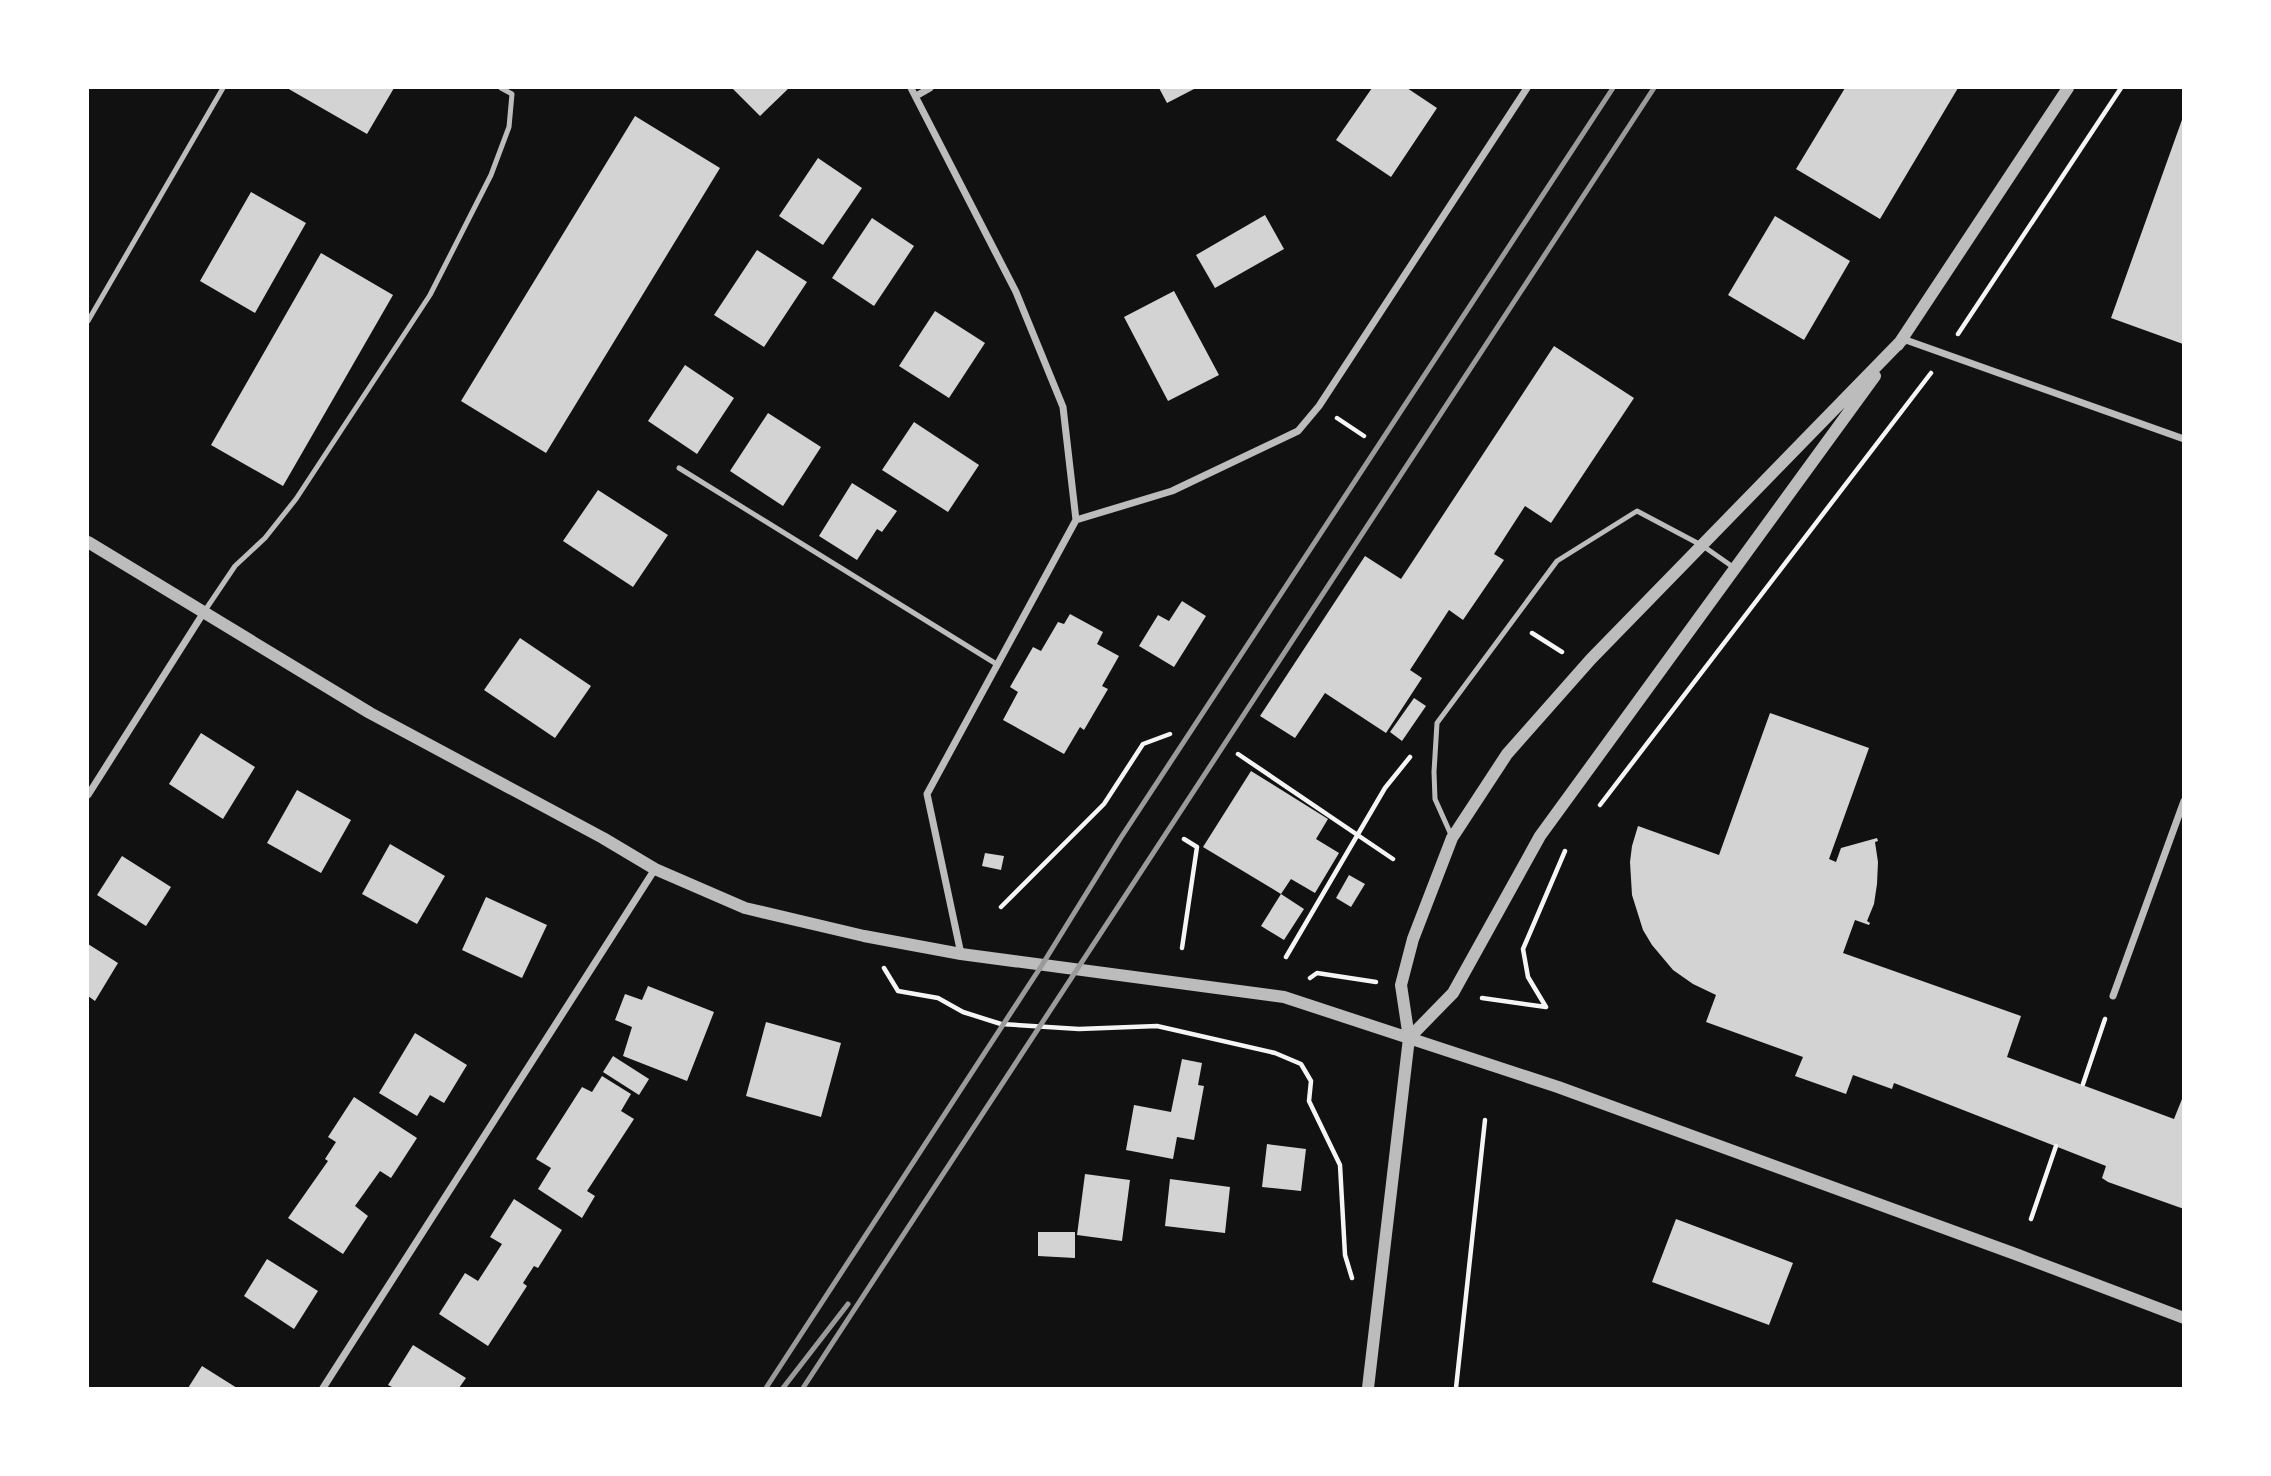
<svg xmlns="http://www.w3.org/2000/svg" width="2271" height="1476" font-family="'Noto Sans',sans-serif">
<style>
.building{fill:#d3d3d3}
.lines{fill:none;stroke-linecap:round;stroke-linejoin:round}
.path{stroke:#f5f5f5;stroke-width:4.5}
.service{stroke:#bcbcbc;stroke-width:5}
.minor{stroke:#bcbcbc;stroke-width:7}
.tertiary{stroke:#bcbcbc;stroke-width:12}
.rail{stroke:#9a9a9a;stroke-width:5}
</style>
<rect width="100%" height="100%" fill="#111"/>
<path class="building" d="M287,88H394L367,134Z
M732,88H789L760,116Z
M1159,88H1196L1167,103Z
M1372,88H1407L1437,108L1391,177L1336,140Z
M1845,88H1958L1880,219L1796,169Z
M635,116L720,168L546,453L461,401Z
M2183,117L2184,342L2183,344L2111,318Z
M818,158L862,188L823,245L779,216Z
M251,192L306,223L255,313L200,281Z
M1265,215L1284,249L1215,288L1196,255Z
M1775,216L1850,261L1804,340L1728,295Z
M872,218L914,246L874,306L832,278Z
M757,250L807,282L764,347L714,315Z
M321,253L393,295L283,486L211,445Z
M1174,291L1219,375L1168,401L1124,317Z
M935,311L985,343L949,398L899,366Z
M1554,346L1634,398L1551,523L1525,506L1494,554L1504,560L1463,620L1449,610L1410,670L1422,678L1386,733L1325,693L1295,738L1260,716L1365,556L1401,579Z
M685,365L734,398L697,454L648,421Z
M768,413L821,447L783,506L730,471Z
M914,422L979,465L948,512L882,470Z
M852,483L897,511L882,532L877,529L857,560L819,536Z
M598,490L668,535L633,587L563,541Z
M1182,601L1206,616L1174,667L1139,646L1158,615L1169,621Z
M1070,614L1103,632L1097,644L1119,656L1102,686L1108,689L1084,730L1080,727L1064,754L1003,720L1018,692L1010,687L1033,647L1041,651L1058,622L1064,624Z
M520,638L591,686L555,738L484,690Z
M1414,698L1426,706L1402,741L1390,732Z
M1770,713L1869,748L1829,859L1836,862L1841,848L1877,838L1878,841L1875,842L1878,862L1877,884L1874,904L1867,921L1870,923L1869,925L1855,920L1843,953L2021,1016L2007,1057L2174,1119L2184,1094V1209L2108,1182L2102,1178L2106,1166L1894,1083L1892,1089L1853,1075L1846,1094L1795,1076L1803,1057L1706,1022L1716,995L1693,984L1673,970L1652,945L1643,930L1632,895L1630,862L1632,846L1638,826L1719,855Z
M201,733L255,767L223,819L169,784Z
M1251,771L1328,819L1316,839L1339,853L1315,893L1291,879L1281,894L1203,847Z
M297,790L351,820L321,873L267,843Z
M390,844L445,876L417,924L362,894Z
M985,853L1004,856L1001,870L982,866Z
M122,856L171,887L146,926L97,895Z
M1349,875L1365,884L1351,907L1336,898Z
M1281,894L1304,909L1284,940L1261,926Z
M486,897L547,925L522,978L462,950Z
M88,944L118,963L95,1001L88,996Z
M648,986L714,1012L687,1081L623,1056L632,1027L615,1020L625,994L642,1000Z
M766,1022L841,1043L821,1117L746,1096Z
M415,1033L467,1065L444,1103L430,1095L417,1116L379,1093Z
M613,1056L649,1079L639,1095L603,1072Z
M1182,1059L1202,1063L1198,1085L1204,1086L1194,1140L1177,1137L1173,1159L1126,1150L1134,1105L1171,1112Z
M602,1076L631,1094L621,1111L634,1119L587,1191L595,1196L582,1218L538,1189L551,1168L536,1159L582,1087L592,1092Z
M354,1097L417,1138L391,1178L380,1171L355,1206L368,1216L343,1254L288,1218L328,1161L325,1159L336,1142L328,1137Z
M1267,1144L1306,1149L1301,1191L1262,1187Z
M1085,1174L1130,1180L1122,1241L1077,1235Z
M1170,1179L1230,1187L1225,1233L1165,1226Z
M514,1199L562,1230L538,1268L534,1266L523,1283L527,1286L488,1346L439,1314L465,1273L478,1281L502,1244L490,1237Z
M1676,1219L1793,1263L1769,1325L1652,1282Z
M1038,1232H1075V1258L1038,1256Z
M267,1259L318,1291L294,1329L244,1296Z
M413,1345L466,1378L459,1388H394L388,1385Z
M202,1366L237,1388H188Z"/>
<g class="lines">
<path class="path" d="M1958,334L2121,88
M1337,418L1364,436
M1532,633L1562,652
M1238,754L1393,859
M1600,805L1931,373
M1001,907L1104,804L1143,744L1170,734
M1182,948L1197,847L1184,839
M1286,957L1385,788L1410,757
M884,968L898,991L938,998L963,1012L1001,1024L1079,1029L1157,1026L1275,1053L1301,1064L1311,1081L1309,1101L1340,1165L1345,1255L1352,1278
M1310,978L1317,973L1376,982
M1482,998L1546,1007
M1546,1007L1528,977L1523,949L1565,851
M2083,1084L2105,1019
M2031,1219L2056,1146
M1456,1388L1485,1120"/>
<path class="service" d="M88,321L223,88
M679,468L998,665
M204,612L235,566L265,538L296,499L430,295L491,175L509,127L512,94L501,88
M1452,837L1435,799L1434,772L1437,723L1557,561L1637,511L1703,546L1733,567"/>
<path class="minor" d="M911,88L1016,292L1063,407L1076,520L927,794L961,954
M916,96L930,88
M1903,339L2184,439
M1076,520L1172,491L1298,431L1319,406L1527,88
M88,795L204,612
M2113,996L2184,801
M323,1388L655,869"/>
<path class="tertiary" d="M1898,345L2068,88
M88,542L370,713L603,838L655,869L745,908L864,936L961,954L1284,997L1558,1087L2018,1255L2184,1318
M1409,1038L1453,993L1540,836L1875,376
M1368,1388L1409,1038L1401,985L1413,939L1452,838L1507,754L1591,659L1903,339"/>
<path class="rail" d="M766,1388L1042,965L1120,839L1613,88
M783,1388L848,1304
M803,1388L1654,88"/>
</g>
<rect width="2271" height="1476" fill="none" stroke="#ffffff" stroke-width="178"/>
</svg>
